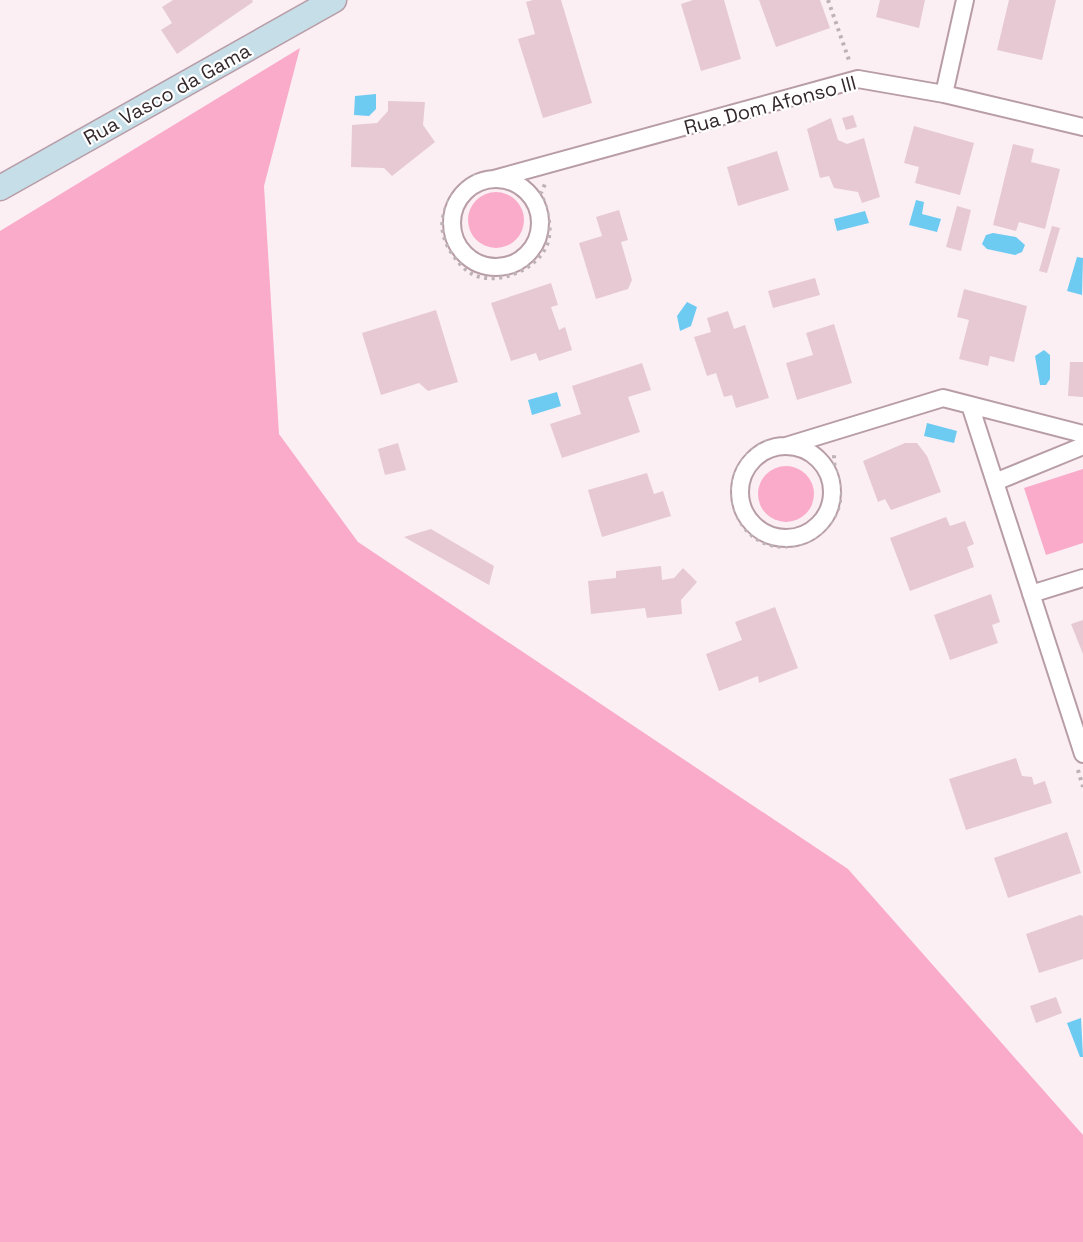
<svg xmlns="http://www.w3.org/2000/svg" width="1083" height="1242" font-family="'Space Grotesk',sans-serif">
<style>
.green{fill:#f9abc9}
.water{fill:#6dcaf1}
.building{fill:#e6c9d3}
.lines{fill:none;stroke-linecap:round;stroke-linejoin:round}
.street-casing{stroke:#b89da7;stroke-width:20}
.secondary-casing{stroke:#b89da7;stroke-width:27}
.path{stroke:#beb2b7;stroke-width:4;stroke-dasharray:3 4.5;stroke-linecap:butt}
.street{stroke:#fff;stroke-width:16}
.secondary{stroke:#c6dee8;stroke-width:24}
.labels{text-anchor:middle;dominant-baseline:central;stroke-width:4.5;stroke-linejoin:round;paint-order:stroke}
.street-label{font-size:20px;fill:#34292d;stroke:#fff}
</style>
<rect width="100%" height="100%" fill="#fbeff4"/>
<path class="green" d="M300,48L264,186L279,434L358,542L848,869L1083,1135V1242H0V231Z
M468 220a28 28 0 1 1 56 0a28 28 0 1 1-56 0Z
M758 494a28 28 0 1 1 56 0a28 28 0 1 1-56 0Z
M1083,469V543L1046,555L1024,488Z"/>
<path class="water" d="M376,94V109L369,116L354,115L355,96Z
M916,200L924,202L922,214L941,219L937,232L909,225Z
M865,211L869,223L837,231L834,219Z
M993,233L1016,237L1025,245L1022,252L1015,255L987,249L982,244L986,235Z
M1077,257L1083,258L1082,295L1067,291Z
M687,302L697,307L691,326L680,331L677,316Z
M1044,350L1050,355V379L1046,385H1040L1035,356Z
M557,392L561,406L532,415L528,400Z
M927,423L957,431L954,443L924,436Z
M1081,1018L1083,1057H1080L1067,1023Z"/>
<path class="building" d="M173,0H252L253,2L177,54L161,30L172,23L162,7Z
M533,0H561L592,103L543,118L518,39L535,34L526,2Z
M693,0H724L741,59L701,71L681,4Z
M759,0H820L830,28L776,47Z
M880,0H925L919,28L876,17Z
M1009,0H1056L1042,60L997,50Z
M388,101L425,102L423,125L435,142L392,176L384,168L351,167L352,125L377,123L388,111Z
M853,115L857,127L846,130L842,118Z
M831,118L838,140L847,144L864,138L880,197L862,203L858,192L834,188L829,176L820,178L807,129Z
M914,126L974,143L960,195L915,183L919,167L904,163Z
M1013,144L1034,149L1031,162L1060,169L1045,229L1019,222L1016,231L993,225Z
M777,151L789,190L738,206L727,167Z
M957,206L971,210L961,251L946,247Z
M619,210L628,240L621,242L632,280L628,289L596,299L579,243L602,236L596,217Z
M1052,226L1060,228L1047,273L1039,271Z
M815,278L820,295L773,308L768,291Z
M551,283L558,305L551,307L559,330L565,327L572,350L539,361L536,353L511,361L491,303Z
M964,289L1027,306L1014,362L990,356L988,366L959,359L969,320L957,317Z
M436,310L458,382L428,391L419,383L381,395L362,333Z
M728,311L734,329L745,325L769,398L736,408L732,395L724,397L716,373L707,376L694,337L711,332L707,318Z
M834,324L852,383L797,400L786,363L813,355L806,333Z
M1070,362H1083V397L1068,396Z
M642,363L651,390L628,397L640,432L562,458L550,424L581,414L572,386Z
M398,443L406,470L385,475L378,449Z
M905,443H917L927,456L941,492L891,510L885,499L878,502L863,461Z
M647,473L654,494L663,491L671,516L602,537L588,490Z
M946,517L950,526L965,521L974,544L967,547L974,567L910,591L890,538Z
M431,529L494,566L489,585L404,537Z
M661,566L662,580L674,578L683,568L697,582L681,600L682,614L647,618L645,608L591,614L588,581L616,578V571Z
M991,594L1000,622L992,625L998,643L950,660L934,615Z
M775,607L798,668L759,683L758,676L719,691L706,654L742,640L735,622Z
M1083,620V654L1071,624Z
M1016,758L1022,776L1032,777L1034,785L1045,781L1052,803L966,830L949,779Z
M1067,832L1081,873L1008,898L994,858Z
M1080,915L1083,916V959L1039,973L1026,934Z
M1056,997L1062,1013L1036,1023L1030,1006Z"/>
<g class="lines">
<defs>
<path id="street" d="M944,94L965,0
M494,179L858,79L944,94L1083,127
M452 223a44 44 0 1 1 88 0a44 44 0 1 1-88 0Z
M970,405L1083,754
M786,446L943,398L1083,434
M740 492a46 46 0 1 1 92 0a46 46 0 1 1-92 0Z
M995,482L1083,446
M1031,594L1083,578"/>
<path id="secondary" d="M0,188L334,0"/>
</defs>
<use href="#street" class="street-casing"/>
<use href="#secondary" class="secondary-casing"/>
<path class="path" d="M828,0L850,63
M476,175C448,193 431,221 451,252C457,261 464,270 474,275C498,285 534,271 546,247C554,230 547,209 541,193L545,184
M767,441C701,471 738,571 807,541C822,534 832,524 838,509C846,487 830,469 835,451
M1078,770L1083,787"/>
<use href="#street" class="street"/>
<use href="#secondary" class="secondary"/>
</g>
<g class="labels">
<g class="street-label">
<text transform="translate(167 94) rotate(-29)">Rua Vasco da Gama</text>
<text transform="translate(770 105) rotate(-15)">Rua Dom Afonso III</text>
</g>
</g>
</svg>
